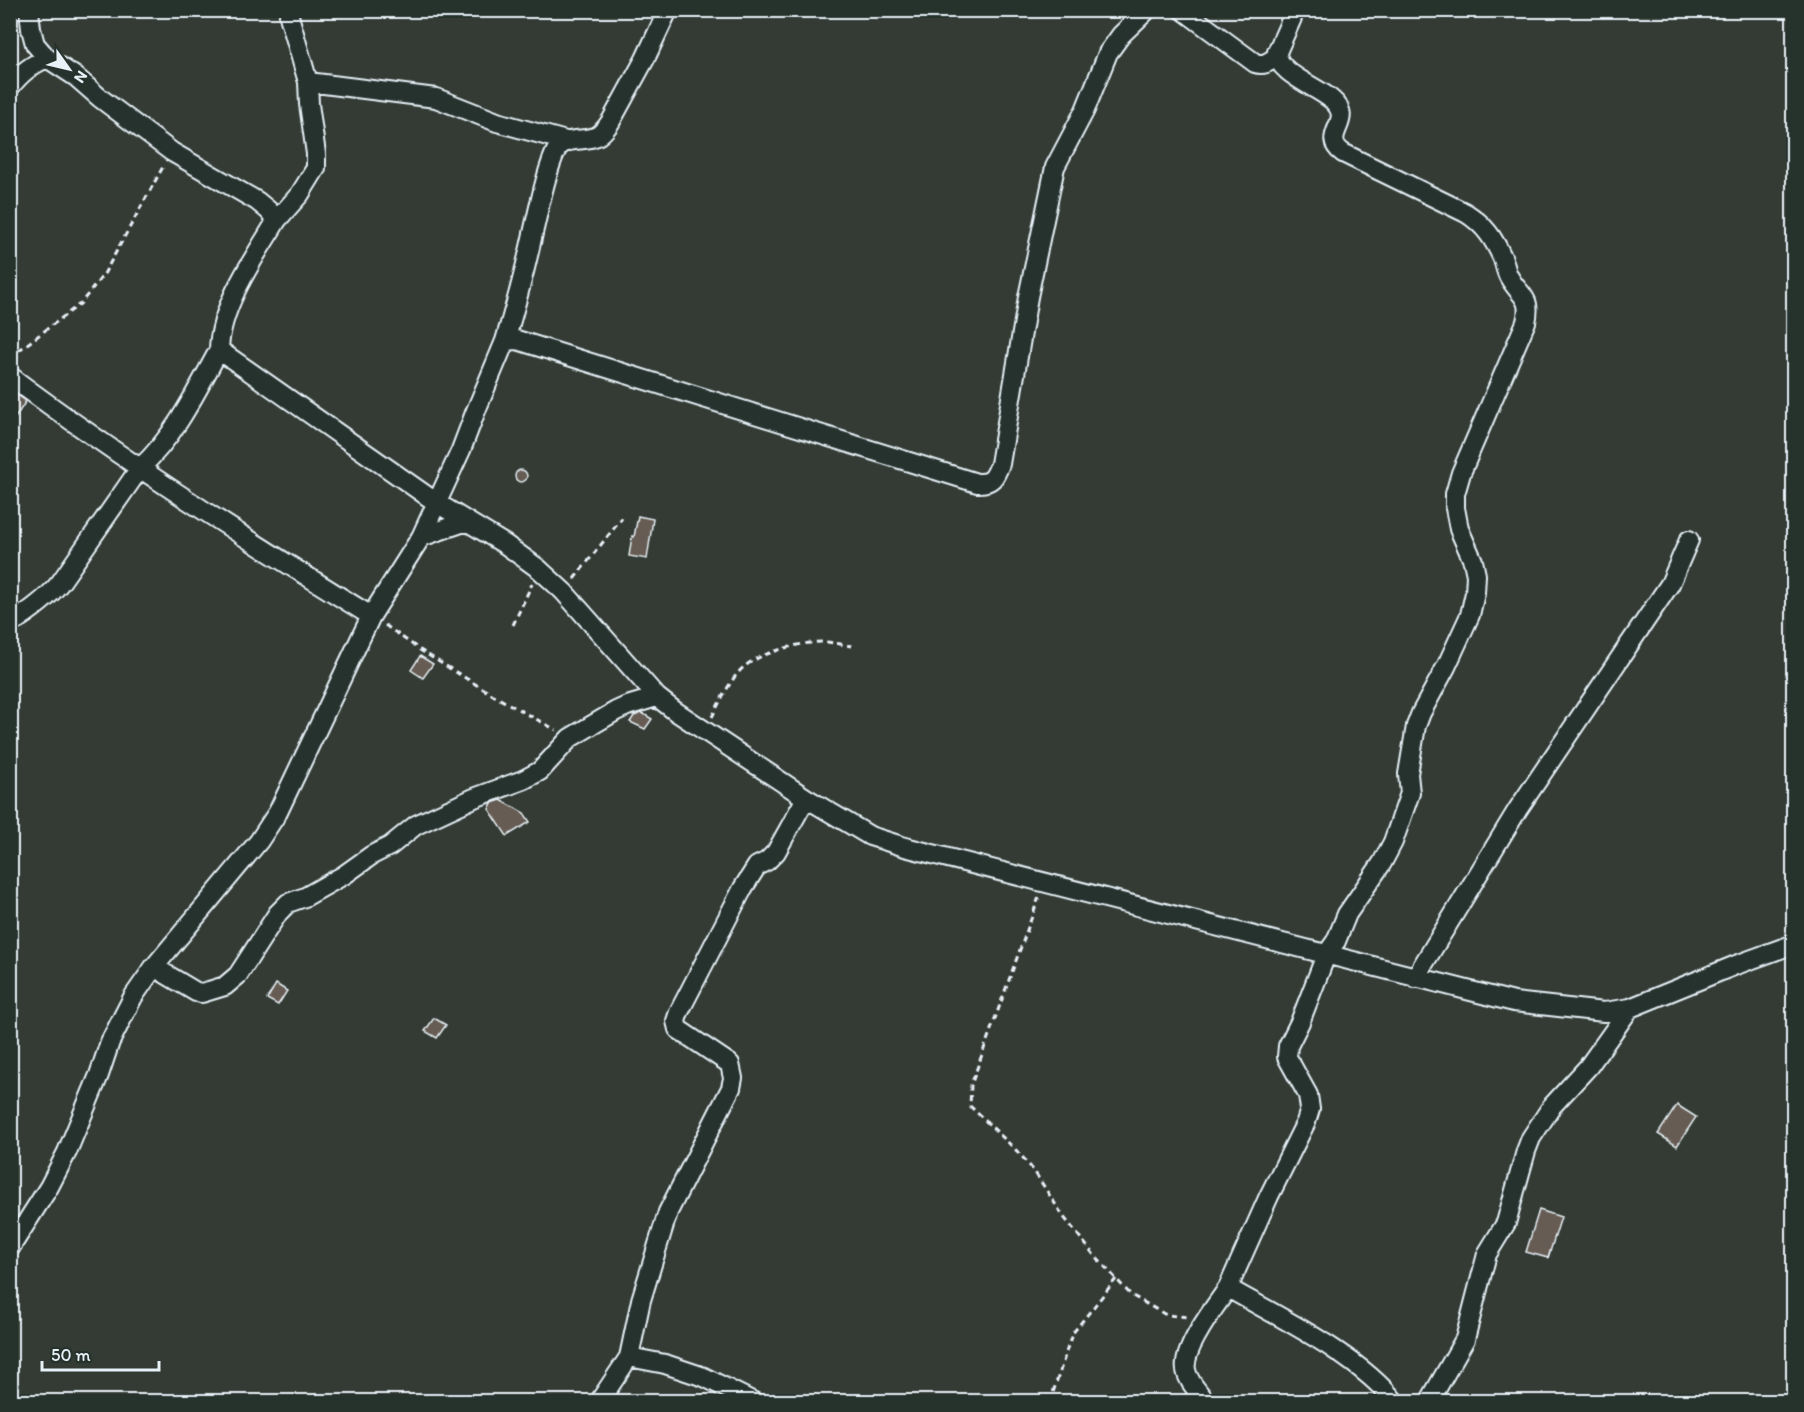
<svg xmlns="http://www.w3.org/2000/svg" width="1804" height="1412" font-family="Itim,sans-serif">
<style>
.building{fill:#665b52;stroke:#e8f1f8;stroke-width:1.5}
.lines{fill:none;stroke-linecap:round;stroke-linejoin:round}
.street-casing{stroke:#e8f1f8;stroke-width:22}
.path{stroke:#e8f1f8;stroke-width:3;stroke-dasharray:6 4.5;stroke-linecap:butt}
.street{stroke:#26332d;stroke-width:18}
</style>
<rect width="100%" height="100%" fill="#333b34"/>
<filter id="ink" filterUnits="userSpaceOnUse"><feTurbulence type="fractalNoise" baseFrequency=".0167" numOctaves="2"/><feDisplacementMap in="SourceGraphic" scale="12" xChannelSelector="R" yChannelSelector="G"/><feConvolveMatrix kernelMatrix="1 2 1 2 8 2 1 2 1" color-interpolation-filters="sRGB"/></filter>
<g filter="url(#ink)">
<path class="building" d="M10,390L26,401L10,426Z
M515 476a6 6 0 1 1 12 0a6 6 0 1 1-12 0Z
M638,516L653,519L647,559L629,556L632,536L634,537Z
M420,656L433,664L423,678L411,670Z
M642,713L652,719L645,729L630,722L634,716Z
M501,800L524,813L530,822L507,836L489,809L492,803Z
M276,984L287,991L278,1005L267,999Z
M434,1018L446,1025L437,1038L425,1031Z
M1677,1105L1696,1117L1677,1146L1658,1134Z
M1539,1210L1561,1217L1548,1258L1526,1252Z"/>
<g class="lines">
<defs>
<path id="street" d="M29,10L31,29L35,44L47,58L76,77L100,98L172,152L257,201L268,210L277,220C254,258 220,306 219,350L437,503L506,545L539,569L564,592L657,697L675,711L806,798L870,836L905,847L1514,1002L1604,1012L1630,1008L1736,965L1794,944
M1183,10L1255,63C1264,66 1269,62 1276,57
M1292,10V18L1277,52C1276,73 1318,87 1332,100C1357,121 1318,135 1343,153L1466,213C1485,225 1494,239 1503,259C1505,265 1506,272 1509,277C1520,297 1532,296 1526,322L1461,473L1455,494V508L1459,529L1473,561L1476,575L1475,593L1470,615L1446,667L1421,713L1416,726L1408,774L1410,793L1393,842L1382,863L1347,914L1336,941L1326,955L1300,1022L1288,1046L1287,1057L1308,1095L1310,1109L1306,1122L1269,1196L1228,1288C1280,1318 1358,1355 1395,1402
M308,82L436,98L497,122L566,141
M10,87C21,73 31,65 47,58
M277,220L300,194L316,168V154L309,104L308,82L289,16L290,10
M505,341C516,304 526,267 534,229C539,208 547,167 557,149C566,135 587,143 599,135C604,131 608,126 611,121L645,59L668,10
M10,376C126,463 248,540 371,616
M421,537L467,521
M10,624C29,612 46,600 60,583L140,468C175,436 196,392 219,350
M154,967L196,992L202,993L225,986L238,975L278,913L288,903L305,897L344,875L372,855L390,846L416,825L474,798L523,780L540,771L570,738L616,711L627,706L657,697
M1415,978L1518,809L1670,584L1689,540
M10,1248L49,1187L67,1152L99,1075L110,1042L133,997L154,967L259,841L278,812L371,616L421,537L461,450L475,413L505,341L517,340L977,483C992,484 995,477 1000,464L1028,297L1055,167L1085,110L1108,53L1121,35L1147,10
M629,1357L665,1364L704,1377L754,1402
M599,1402L629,1357L641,1300L668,1212L731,1088L733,1078L730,1064L678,1029L676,1021L679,1012L743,888L757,866L767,861L776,852L806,798
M1206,1402C1199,1392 1188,1382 1186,1370C1182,1349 1216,1305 1228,1288
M1429,1402L1465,1339L1487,1254L1506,1223L1526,1151L1531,1138L1552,1106L1588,1067L1630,1008"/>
</defs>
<use href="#street" class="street-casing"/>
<path class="path" d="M10,357L80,304L104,274L164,165
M574,579L622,518
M385,625L420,650L498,698L556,730
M513,625L532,584
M712,717C720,702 731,677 745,666C763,652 801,642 824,642C833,642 843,645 852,646
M1039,897L971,1085L970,1106L1019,1153L1034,1171L1063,1216L1094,1255L1131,1295L1166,1315L1189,1317
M1050,1402L1072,1334L1116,1279"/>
<use href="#street" class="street"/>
</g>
</g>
<rect width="1804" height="1412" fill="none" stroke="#26332d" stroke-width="36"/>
<rect x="18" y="18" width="1768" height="1376" fill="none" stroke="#e8f1f8" stroke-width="2" filter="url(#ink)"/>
<g transform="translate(69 69) rotate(124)" stroke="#26332d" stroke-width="4.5" paint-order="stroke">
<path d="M0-4.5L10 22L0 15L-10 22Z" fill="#e8f1f8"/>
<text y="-9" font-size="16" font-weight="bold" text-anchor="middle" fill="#e8f1f8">N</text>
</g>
<path d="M42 1361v9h117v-9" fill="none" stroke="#e8f1f8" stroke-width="3"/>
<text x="51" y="1361" font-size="18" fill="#e8f1f8" stroke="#26332d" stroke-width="4.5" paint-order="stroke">50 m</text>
</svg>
